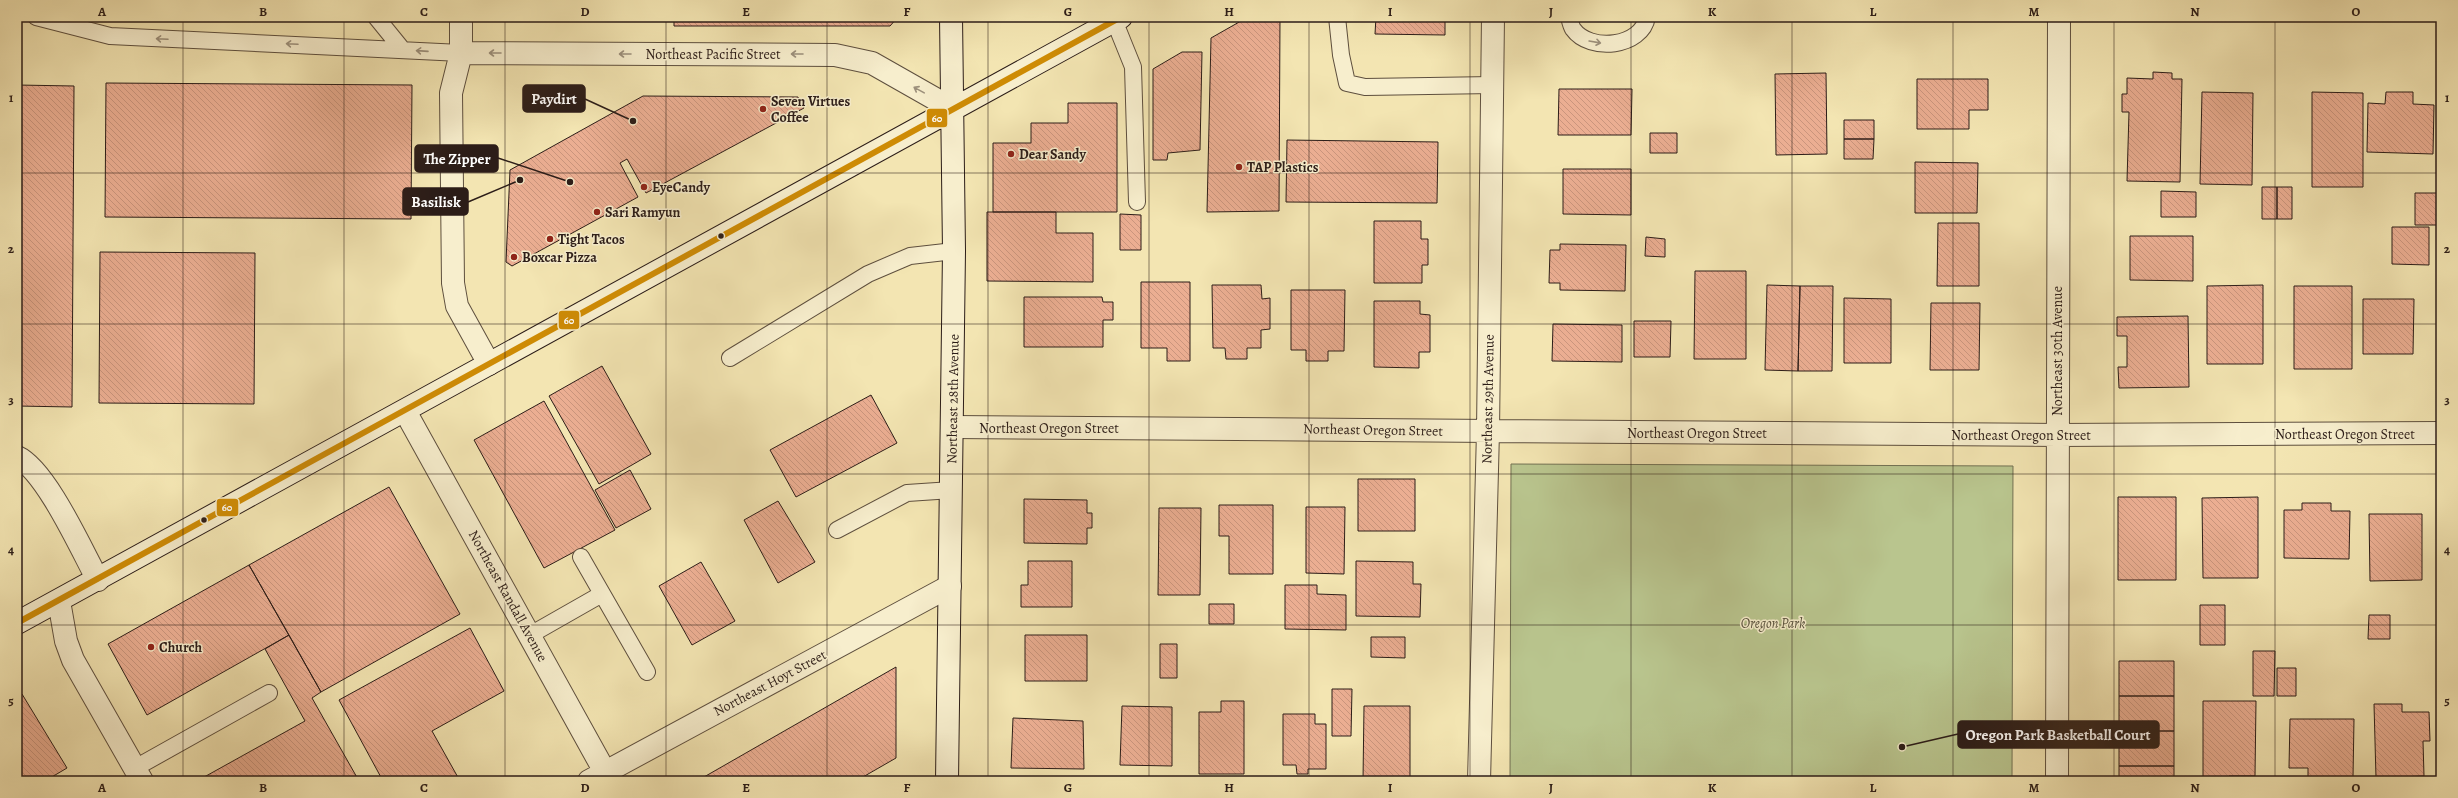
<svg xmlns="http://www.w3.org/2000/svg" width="2458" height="798" font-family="Alegreya,serif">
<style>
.park{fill:#b9c58e;stroke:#727153}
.building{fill:url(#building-back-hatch);stroke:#2c1d18}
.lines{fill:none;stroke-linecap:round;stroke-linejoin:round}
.lane-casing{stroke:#5e4f3e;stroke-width:18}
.street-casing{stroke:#5e4f3e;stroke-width:24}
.secondary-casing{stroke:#2c1d18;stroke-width:24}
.lane{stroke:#f7eecd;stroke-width:16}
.street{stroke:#f7eecd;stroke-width:22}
.secondary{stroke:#f7eecd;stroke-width:22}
.bus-1-casing{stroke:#f7eecd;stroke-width:9}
.bus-1{stroke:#ce8b05;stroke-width:6}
.oneway{stroke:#9c907c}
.grid{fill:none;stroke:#2c1d18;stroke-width:1;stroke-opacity:0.55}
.poi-dot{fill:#8f2418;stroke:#f7eecd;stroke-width:1.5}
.bus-dot{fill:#2c1d18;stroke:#f7eecd;stroke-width:1.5}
.labels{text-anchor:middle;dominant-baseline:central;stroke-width:3;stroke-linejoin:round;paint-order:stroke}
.street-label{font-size:14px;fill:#2c1d18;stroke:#f7eecd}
.poi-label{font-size:14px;font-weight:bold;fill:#2c1d18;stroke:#f7eecd;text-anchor:start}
.park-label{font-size:14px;font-style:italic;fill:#564f3b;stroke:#f7eecd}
.leader{fill:none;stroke:#2c1d18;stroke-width:1.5}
.callout-dot{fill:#2c1d18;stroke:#f7eecd;stroke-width:1.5}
.callout{fill:#2c1d18;stroke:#2c1d18;stroke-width:1.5}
.callout-label{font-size:15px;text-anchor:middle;font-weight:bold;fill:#fff}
.line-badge{stroke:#f7eecd;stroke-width:1.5}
.badge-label{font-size:11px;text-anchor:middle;font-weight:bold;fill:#fff}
.neatline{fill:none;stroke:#2c1d18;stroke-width:1.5}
.grid-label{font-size:13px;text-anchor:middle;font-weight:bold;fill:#2c1d18}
</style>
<defs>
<pattern id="building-back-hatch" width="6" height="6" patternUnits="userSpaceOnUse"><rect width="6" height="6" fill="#ebae92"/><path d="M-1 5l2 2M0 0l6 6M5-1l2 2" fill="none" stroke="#ca957d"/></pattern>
</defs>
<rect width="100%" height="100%" fill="#f3e5b2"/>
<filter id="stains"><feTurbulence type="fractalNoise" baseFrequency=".005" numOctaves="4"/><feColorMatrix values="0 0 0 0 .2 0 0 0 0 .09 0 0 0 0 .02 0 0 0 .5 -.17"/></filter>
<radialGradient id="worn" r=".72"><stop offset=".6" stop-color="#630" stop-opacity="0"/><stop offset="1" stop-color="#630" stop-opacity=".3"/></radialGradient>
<path class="park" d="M1511,464L2013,466L2012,781H1510Z"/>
<path class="building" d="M674,17H898L890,26H674Z
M1248,17H1280L1279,211L1207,212L1211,38Z
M1376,17H1445V35L1375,34Z
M1182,52H1202L1200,150L1168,153L1167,160H1153V69Z
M2153,72L2172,73V79H2182L2180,182L2127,181L2129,112H2122V94H2127V78L2153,79Z
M1826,73L1827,154L1776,155L1775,74Z
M1917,79H1988V110H1969V129H1917Z
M106,83L412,85L411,219L105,217Z
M17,85L74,86L72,407L17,406Z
M1559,89H1632L1631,135H1558Z
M2202,92L2253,93L2252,185L2200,184Z
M2312,92L2363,93V187H2312Z
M2386,92H2413V104L2434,105L2433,154L2367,152L2368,103L2385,104Z
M643,96L798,97L804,108L646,193L627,159L620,163L638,197L512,266L506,262L510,170Z
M1068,103H1117V212H993V143H1031V123H1068Z
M1844,120H1874V139H1844Z
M1650,133H1677V153H1650Z
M1844,139H1874L1873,159H1844Z
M1287,140L1438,142L1437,203L1286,202Z
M1915,162L1978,163L1977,213H1915Z
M1563,169H1631V215L1563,214Z
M2262,187H2277V219H2262Z
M2277,187H2292V219H2277Z
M2161,191L2196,192V217H2161Z
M2415,193H2441V225H2415Z
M987,212H1056V233H1093V282L987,281Z
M1120,214L1141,215V250H1120Z
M1374,221H1421V239H1428V265H1422V283H1374Z
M1938,223H1979V286H1937Z
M2392,227H2429V265L2392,264Z
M2130,236H2193V281L2130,280Z
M1646,237L1665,239V257L1645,256Z
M1560,244L1626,245L1625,291L1560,290V283H1549L1550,250H1560Z
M100,252L255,253L254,404L99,403Z
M1695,271H1746V359H1694Z
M1141,282H1190V361H1167V348H1141Z
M1212,285H1261L1262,299L1270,298V329L1261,330V348H1247V359H1226L1225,348H1213Z
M1767,285L1800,286L1798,371L1765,370Z
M2263,285V364H2207V286Z
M1800,286H1833L1832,371H1798Z
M2294,286H2352V369H2294Z
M1291,290H1345L1344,351H1328V361H1306V350H1291Z
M1024,297H1102L1103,302H1113V320H1103V347H1024Z
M1844,298L1891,299V363H1844Z
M2363,299H2414L2413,354H2363Z
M1374,301H1420V314L1430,315V352H1419V368L1374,367Z
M1931,303H1980L1979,370H1930Z
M2188,316L2189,387L2119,388L2118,367H2127V336H2117V317Z
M1634,321H1671L1670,357H1634Z
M1553,324L1622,325V362L1552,361Z
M602,366L651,454L599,484L549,396Z
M871,395L897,443L796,497L770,450Z
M544,401L615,530L544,568L474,440Z
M630,470L651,509L616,528L595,490Z
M1358,479H1415V531H1358Z
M389,487L460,614L321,692L249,565Z
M2118,497H2176V580H2118Z
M2258,497V578H2203L2202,498Z
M1024,499L1087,500V513H1092V528H1087V544L1024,543Z
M778,501L815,562L778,583L744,520Z
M2302,503H2331V511H2350L2349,559L2284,558V510H2302Z
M1219,505H1273V574H1229V536H1219Z
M1306,507H1345L1344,574L1306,573Z
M1159,508H1201L1200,595H1158Z
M2369,514H2422V580L2370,581Z
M1028,561H1072V607H1021V585H1028Z
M1356,561L1413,562V584H1421L1420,617L1356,616Z
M701,562L735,621L692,645L659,586Z
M249,565L289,635L147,715L108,644Z
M1285,585H1317V594L1346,595V630L1285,629Z
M1209,604H1234V624H1209Z
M2200,605H2225V645H2200Z
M2369,615H2390V639H2368Z
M470,628L504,691L432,731L460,781H383L339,700Z
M289,635L321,692L312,698L359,781H197L305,721L265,649Z
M1025,635H1087V681H1025Z
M1371,637H1405V658L1371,657Z
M1160,644H1177V678H1160Z
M2253,651H2275L2274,696H2253Z
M2119,661H2174V696H2119Z
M896,667V758L856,781H697Z
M2277,668H2296V696H2277Z
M1332,689H1352L1351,736H1332Z
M22,694L67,768L45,781H17V696Z
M2119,696H2174V731H2119Z
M1221,701H1244V774H1199V712H1221Z
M2203,701H2256L2255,776H2229V781H2203Z
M2374,704H2402V712H2429L2430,741H2423L2424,776L2376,778Z
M1122,706L1172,707V766L1120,765Z
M1364,706H1410V781H1363Z
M1283,714H1315V724H1326V769H1308V774H1297L1296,765H1283Z
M1013,718L1083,721L1084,769L1011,768Z
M2290,719H2354L2353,778L2338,777V781H2308V768H2289Z
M2119,731H2174V766H2119Z
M2119,766H2174V781H2119Z"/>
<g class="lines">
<defs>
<path id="lane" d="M36,17L110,36L461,53
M376,17L402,49
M1337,17L1341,55L1347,83L1365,87L1493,85
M1569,17C1570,21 1571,26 1573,29C1590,53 1642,47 1647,17
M1114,20L1133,67L1137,202
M730,358L868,274L910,256L954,251
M837,530L907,493L952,490
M581,557L647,672
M530,635L602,594
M135,768L269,693"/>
<path id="street" d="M461,17V53L451,93L453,283L457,306L489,364
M461,53L835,55L872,63L953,109
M405,411L610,781
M953,427L2057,435L2441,433
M17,457C46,470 82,551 98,580
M59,601L66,641L73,660L142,781
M589,781L950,586
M1479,781L1488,431L1493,17
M2057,781L2059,17"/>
<path id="secondary" d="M17,623L1121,17
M947,781L954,251L951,17"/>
</defs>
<use href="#lane" class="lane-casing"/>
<use href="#street" class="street-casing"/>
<use href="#secondary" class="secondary-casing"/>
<use href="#lane" class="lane"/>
<use href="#street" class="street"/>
<use href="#secondary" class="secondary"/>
<defs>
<path id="bus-1" d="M17,623L1121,17"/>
</defs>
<use href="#bus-1" class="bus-1-casing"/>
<use href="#bus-1" class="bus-1"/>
</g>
<defs><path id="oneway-shaft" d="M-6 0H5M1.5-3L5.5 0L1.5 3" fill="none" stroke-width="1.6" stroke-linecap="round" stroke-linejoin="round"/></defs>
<g class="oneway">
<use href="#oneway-shaft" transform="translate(162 39) rotate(-177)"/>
<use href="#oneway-shaft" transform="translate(1595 42) rotate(10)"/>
<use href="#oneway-shaft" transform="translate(292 44) rotate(-177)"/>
<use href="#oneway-shaft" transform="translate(422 51) rotate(-176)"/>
<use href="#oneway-shaft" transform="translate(495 53) rotate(-180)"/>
<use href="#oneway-shaft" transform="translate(625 54) rotate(-180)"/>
<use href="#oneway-shaft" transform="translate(797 54) rotate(-180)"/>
<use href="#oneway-shaft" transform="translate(919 90) rotate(-151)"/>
</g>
<path class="grid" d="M183,17V781M344,17V781M505,17V781M666,17V781M827,17V781M988,17V781M1149,17V781M1309,17V781M1470,17V781M1631,17V781M1792,17V781M1953,17V781M2114,17V781M2275,17V781M17,173H2441M17,324H2441M17,474H2441M17,625H2441"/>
<g class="poi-dot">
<circle cx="763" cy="109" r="4"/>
<circle cx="1011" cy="154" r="4"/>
<circle cx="1239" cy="167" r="4"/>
<circle cx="644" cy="187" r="4"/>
<circle cx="597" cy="212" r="4"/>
<circle cx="550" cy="239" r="4"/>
<circle cx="514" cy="257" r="4"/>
<circle cx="151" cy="647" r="4"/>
</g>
<g class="bus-dot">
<circle cx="721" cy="236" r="3.5"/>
<circle cx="204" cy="520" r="3.5"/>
</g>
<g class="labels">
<g class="street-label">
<text x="713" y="54">Northeast Pacific Street</text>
<text transform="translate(2057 351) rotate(-90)">Northeast 30th Avenue</text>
<text transform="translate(953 399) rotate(-89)">Northeast 28th Avenue</text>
<text transform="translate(1488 399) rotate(-89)">Northeast 29th Avenue</text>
<text x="1049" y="428">Northeast Oregon Street</text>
<text transform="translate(1373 430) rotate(1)">Northeast Oregon Street</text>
<text x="1697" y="433">Northeast Oregon Street</text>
<text x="2345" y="434">Northeast Oregon Street</text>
<text x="2021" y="435">Northeast Oregon Street</text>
<text transform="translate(508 596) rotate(61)">Northeast Randall Avenue</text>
<text transform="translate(770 683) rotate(-28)">Northeast Hoyt Street</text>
</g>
<g class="poi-label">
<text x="771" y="101">Seven Virtues<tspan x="771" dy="16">Coffee</tspan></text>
<text x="1019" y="154">Dear Sandy</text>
<text x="1247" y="167">TAP Plastics</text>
<text x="652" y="187">EyeCandy</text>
<text x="605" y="212">Sari Ramyun</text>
<text x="558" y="239">Tight Tacos</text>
<text x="522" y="257">Boxcar Pizza</text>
<text x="159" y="647">Church</text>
</g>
<g class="park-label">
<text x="1773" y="623">Oregon Park</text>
</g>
</g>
<path class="leader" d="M633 121L585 99M570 182L498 158M520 180L468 202M1902 747L1958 734"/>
<g class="callout-dot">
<circle cx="633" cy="121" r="4"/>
<circle cx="570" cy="182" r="4"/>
<circle cx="520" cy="180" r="4"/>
<circle cx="1902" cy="747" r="4"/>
</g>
<g class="callout">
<rect x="523" y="85" width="62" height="27" rx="4"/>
<rect x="415" y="145" width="83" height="27" rx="4"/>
<rect x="403" y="188" width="65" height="27" rx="4"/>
<rect x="1958" y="721" width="201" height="27" rx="4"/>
</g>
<g class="callout-label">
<text x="554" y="104">Paydirt</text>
<text x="457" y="164">The Zipper</text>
<text x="436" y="207">Basilisk</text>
<text x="2058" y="740">Oregon Park Basketball Court</text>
</g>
<g class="line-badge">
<rect x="926" y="108" width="22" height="20" rx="4" fill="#ce8b05"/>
<rect x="558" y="310" width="22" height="20" rx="4" fill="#ce8b05"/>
<rect x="216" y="498" width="23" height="19" rx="4" fill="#ce8b05"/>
</g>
<g class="badge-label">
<text x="937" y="122">60</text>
<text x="569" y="324">60</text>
<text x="227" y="511">60</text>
</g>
<rect width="2458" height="798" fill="none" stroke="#f3e5b2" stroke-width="44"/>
<rect x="22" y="22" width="2414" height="754" class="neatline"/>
<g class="grid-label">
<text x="102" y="16">A</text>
<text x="263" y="16">B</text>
<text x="424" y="16">C</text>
<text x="585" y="16">D</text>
<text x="746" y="16">E</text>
<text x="907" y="16">F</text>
<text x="1068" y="16">G</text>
<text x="1229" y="16">H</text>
<text x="1390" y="16">I</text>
<text x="1551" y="16">J</text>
<text x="1712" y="16">K</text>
<text x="1873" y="16">L</text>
<text x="2034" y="16">M</text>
<text x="2195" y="16">N</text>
<text x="2356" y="16">O</text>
<text x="11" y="102">1</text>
<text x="2447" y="102">1</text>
<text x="11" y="253">2</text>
<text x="2447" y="253">2</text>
<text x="11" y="404">3</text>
<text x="2447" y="404">3</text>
<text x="11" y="554">4</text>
<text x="2447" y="554">4</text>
<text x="11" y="705">5</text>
<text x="2447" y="705">5</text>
<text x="102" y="792">A</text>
<text x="263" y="792">B</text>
<text x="424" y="792">C</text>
<text x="585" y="792">D</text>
<text x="746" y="792">E</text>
<text x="907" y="792">F</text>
<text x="1068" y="792">G</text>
<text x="1229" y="792">H</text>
<text x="1390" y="792">I</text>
<text x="1551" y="792">J</text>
<text x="1712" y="792">K</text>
<text x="1873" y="792">L</text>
<text x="2034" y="792">M</text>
<text x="2195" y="792">N</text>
<text x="2356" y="792">O</text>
</g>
<rect width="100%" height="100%" filter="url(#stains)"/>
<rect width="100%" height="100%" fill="url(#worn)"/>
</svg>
